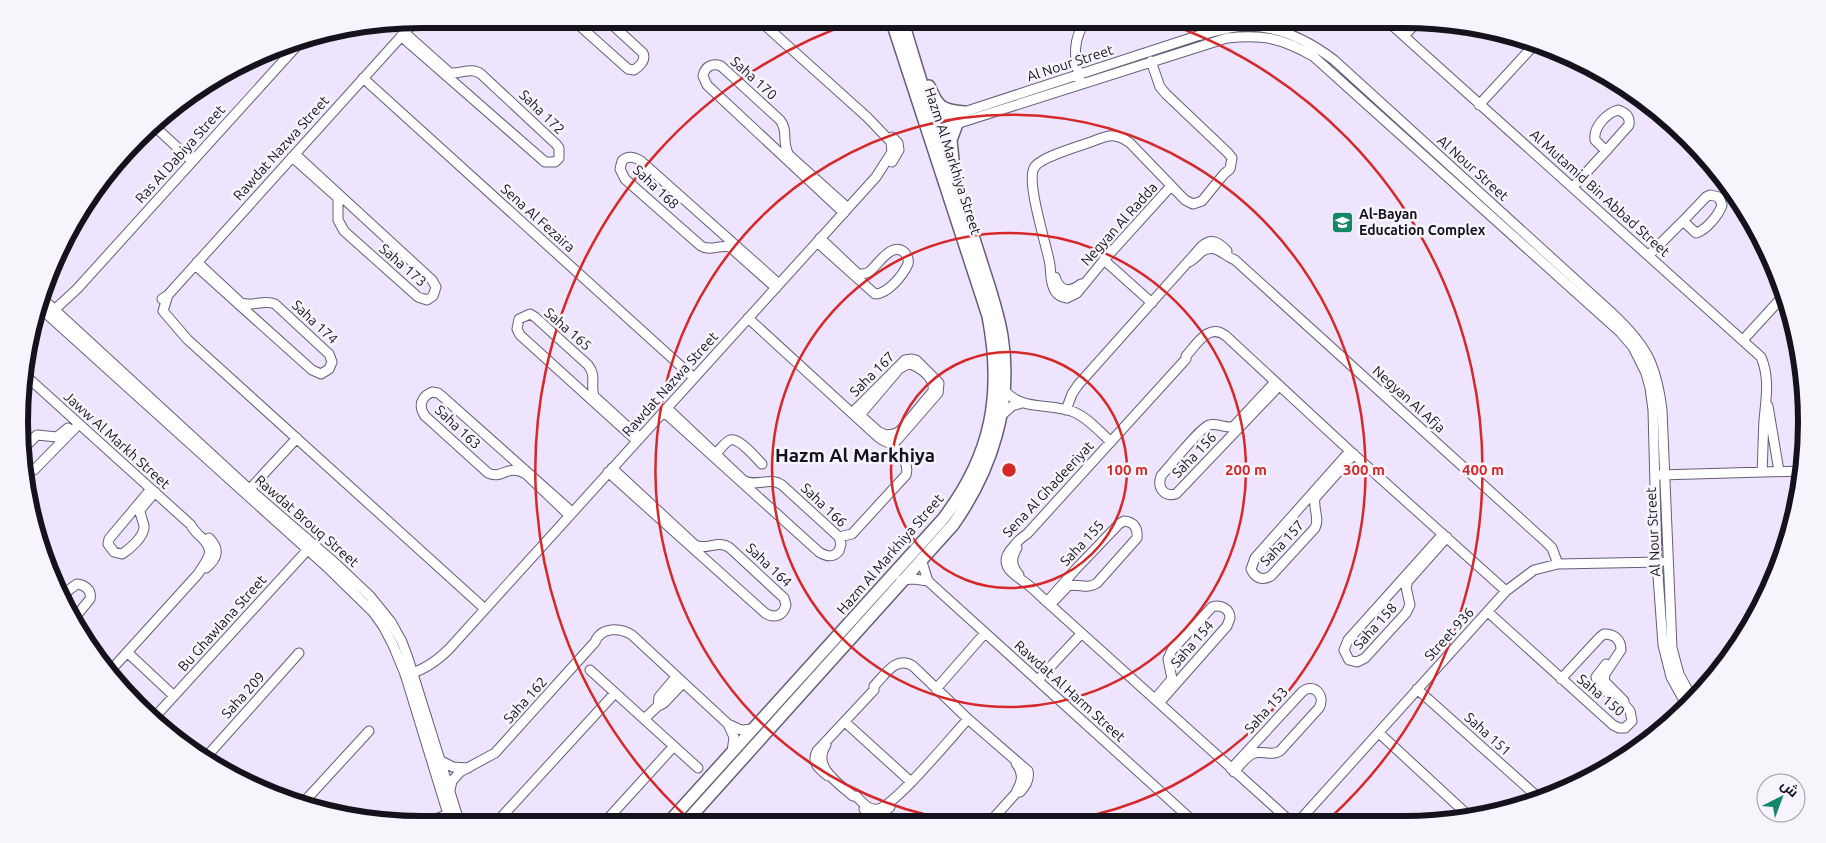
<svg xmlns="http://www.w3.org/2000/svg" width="1826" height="843" font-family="Ubuntu,Cairo,sans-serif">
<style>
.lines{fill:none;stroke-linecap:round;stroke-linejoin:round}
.minor-casing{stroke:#685d78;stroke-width:11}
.tertiary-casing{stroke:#685d78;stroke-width:14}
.minor{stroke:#fff;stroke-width:9}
.tertiary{stroke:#fff;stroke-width:11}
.ring{fill:none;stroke:#d62828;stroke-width:2.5}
.labels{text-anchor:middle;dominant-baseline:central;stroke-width:5;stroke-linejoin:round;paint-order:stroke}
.street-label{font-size:14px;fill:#16121c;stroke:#f7f5fb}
.poi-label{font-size:14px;font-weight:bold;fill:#16121c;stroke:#f7f5fb;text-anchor:start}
.district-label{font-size:19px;font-weight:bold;fill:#16121c;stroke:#f7f5fb}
.rim{fill:none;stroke:#16121c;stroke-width:6}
.centre{fill:#d62828;stroke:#f7f5fb;stroke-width:2.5}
.ring-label{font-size:15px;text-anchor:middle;font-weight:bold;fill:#d62828;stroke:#f7f5fb;stroke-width:5;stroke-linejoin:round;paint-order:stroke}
</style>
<rect width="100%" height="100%" fill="#eee4fd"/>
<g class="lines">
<defs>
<path id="minor" d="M572,19L628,69L634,70C640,66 646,60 643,53L606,19
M985,19L990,24L996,25L1003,19
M1385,19L1761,357C1770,378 1766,399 1764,420C1763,438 1763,455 1762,472
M772,31L783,19
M401,36L545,162H555L559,158V148L556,144L481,74C471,67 461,74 450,73L404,32
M1404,36L1419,20
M1151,61L1160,87L1166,94L1228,153L1232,158L1230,169L1224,174L1202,201L1193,204L1185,200L1130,143C1113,130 1105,137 1088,143C1076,147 1039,158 1034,168C1026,183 1047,246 1050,265C1051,273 1050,283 1055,291C1058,296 1062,297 1067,298L1077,293L1104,260L1171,186
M363,78L694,378
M1080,80C1074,57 1072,39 1087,19
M1479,105L1536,43
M1618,110C1626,113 1630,116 1629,125L1606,151L1595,140C1593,127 1607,113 1618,110Z
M928,121L964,112L1197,36C1213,32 1230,26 1247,26C1280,26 1309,41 1334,60L1612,313C1646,345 1656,363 1662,410L1672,648L1679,674L1692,698
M152,124L192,161
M931,132L1227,38C1263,34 1281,38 1313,56L1620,332L1633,347L1646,373L1650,388L1653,410L1657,562L1663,645L1671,677L1686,704
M292,157L338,198V220L344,231L418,297L427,300L433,296L436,287L432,280L295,154
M892,162L899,150L898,143L892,137
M1573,187L1606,151
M1710,195L1719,197L1722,205C1719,215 1705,231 1696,233L1683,221L1706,197Z
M844,213L707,85L703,76C705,66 712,63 721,66L780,120C789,131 781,143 789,155L848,208
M817,242L875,294C888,294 903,275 908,264C909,260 908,257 905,253C892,240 878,265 869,272C866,274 862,274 858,274L820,238
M1649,255L1683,221
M1104,260L1152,303
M1189,262C1193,260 1197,256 1201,252C1215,242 1224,256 1235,260L1546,542L1552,548L1558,564
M195,265L312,370L321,374L329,369L332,362L329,354L275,304C264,299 253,307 241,303L197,262
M1055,277C1060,292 1069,293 1081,284
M776,288L730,247C719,244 711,252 701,246L625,179L620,169L622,161C628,155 634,157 641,161L779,284
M168,295L163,311L187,339L485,609
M43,299L247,487L335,563L370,596L391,622L402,642L408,658L460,824
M162,299L168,295L416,20
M40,308L329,569L373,612L383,626L393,645L405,674L451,824
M52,312L77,289L304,38
M748,318L878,437C885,442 891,446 898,439L938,393L939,383L916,360L912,359L905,360L852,413
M1743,340L1785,294
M910,364C922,368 935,379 933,391L900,431L894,434L886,435L879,432L860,415L899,369L906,365Z
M25,375L191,525C193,530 197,533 201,537C217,552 207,559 198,574L111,670
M1275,382L1233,427C1225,428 1217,423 1209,425C1200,428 1169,467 1161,476C1157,488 1164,497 1176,494L1279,386
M1004,390C1023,412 1049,402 1074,412C1088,418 1100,432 1111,442
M1768,406L1779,471
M1066,410L1072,394L1078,385L1202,246C1212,237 1219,243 1227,251
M664,412L819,552C827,557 833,558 839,551L841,544L839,537L782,485C769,476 756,488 743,480L667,408
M1001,416L1012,406L1022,403
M637,441L520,335L517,329L519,319L530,314L535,317L588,365C597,376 590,385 594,396L640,438
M23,449L37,435L57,437L68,428
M1350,451L1255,558L1251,569C1255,578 1262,581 1271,576L1315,528C1320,519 1313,509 1315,498L1354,454
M715,454C720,450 725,442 730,440C739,437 756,458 762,464
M22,471L27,472L34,470L79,424
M608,472L765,613C774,619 783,616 786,605L784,598L730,548C718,539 707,551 695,545L612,468
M1660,475L1802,471
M151,489L109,539L108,544L114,552L122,554C130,549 145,536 144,526C143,520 140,516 140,510L155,492
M247,492L297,438
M569,515L526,474C507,463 503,480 488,473L425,416C418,406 421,397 432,392L438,393L443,397L572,512
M1443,534L1348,640L1344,650L1349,660L1357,662L1365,658L1406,613L1410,605L1406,587L1408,581L1447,537
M839,537L852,534L906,475C910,462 898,453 892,443
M1017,548C1011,558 1011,566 1019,575
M921,559L928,581L1194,822
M206,568C218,558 220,549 209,538
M901,580L914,579L928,581
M61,598L70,589L77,584C85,585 92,590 90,599L72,621
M1047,602L1075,570L1119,524L1124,521C1134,522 1138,528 1137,538L1097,583C1087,590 1079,583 1068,586L1050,605
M1488,612L1613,725L1619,728H1625L1632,721L1630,711L1624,704V701L1604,681L1605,674L1621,650C1621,639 1614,634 1604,634L1600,637L1561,679
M127,652L174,696
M1606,664L1596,677L1598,684L1608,693
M590,670L698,768
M405,675C423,671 436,662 449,649L848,208L876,177L892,152L891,142L867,117L758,19
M1038,680L1081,634
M936,689L985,633
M1417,689L1540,799
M1155,699L1172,679L1168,659L1172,650L1212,607C1221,604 1230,609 1230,618L1227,626L1159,703
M658,706L659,697L676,677
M644,719L658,706L664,703L683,683
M152,720L311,546
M845,722L911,782
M728,724L741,730L753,729
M1379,733L1470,817
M826,745C811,766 839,784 853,796H856C862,802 869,811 878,809C895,806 953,735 968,719
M207,756L299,653
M441,761L453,767L468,768
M1016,763C1023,773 1023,780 1017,790
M1231,769L1302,692C1314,682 1326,696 1319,708L1280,751C1271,757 1261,749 1252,754C1245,758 1239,766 1234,772
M831,776H828C819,769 811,763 817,751L874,690V686C885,675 896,655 913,666L968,719L1028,771C1030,780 1026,786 1020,792H1017L990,822
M450,790L452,781L460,772L495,753L595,642C601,627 620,627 632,635L728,724L734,737L732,752
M302,804L369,731
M864,809L874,816H879L890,807
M1290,821L1047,602C1039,595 1032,587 1023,581C1010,572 998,563 1013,547C1017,542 1022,537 1027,534L1186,359V356C1197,344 1209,322 1226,336L1350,451L1506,591
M1299,821L1506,591L1534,570L1558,564L1661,562
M423,824L454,812
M495,824L615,693
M603,824L674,746"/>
<path id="tertiary" d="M929,86C938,107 941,110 964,112
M953,160L951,140L957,124
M668,823L943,519C992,455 1003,394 988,316L891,19
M685,823L953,525C992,470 1013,404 1002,336C998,312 990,289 983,267C970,226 957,185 942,145C927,103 915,61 902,19"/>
</defs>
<use href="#minor" class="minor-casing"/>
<use href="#tertiary" class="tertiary-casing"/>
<use href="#minor" class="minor"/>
<use href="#tertiary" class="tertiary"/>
</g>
<g class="ring">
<circle cx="1009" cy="470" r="118"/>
<circle cx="1009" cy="470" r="237"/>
<path d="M966 822A355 355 0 1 1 1055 822"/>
<path d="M692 822A474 474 0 0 1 863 19M1155 19A474 474 0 0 1 1329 819"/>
</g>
<defs>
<symbol id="school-square" viewBox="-11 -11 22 22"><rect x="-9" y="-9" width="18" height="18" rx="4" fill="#128869" stroke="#f7f5fb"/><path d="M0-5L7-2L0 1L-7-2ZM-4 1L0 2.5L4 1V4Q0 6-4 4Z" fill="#fff"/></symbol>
</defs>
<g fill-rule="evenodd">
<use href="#school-square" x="1330" y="210" width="25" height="25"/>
</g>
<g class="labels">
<g class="street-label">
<text transform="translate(1070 63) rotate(-18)">Al Nour Street</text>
<text transform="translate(754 78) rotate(42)">Saha 170</text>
<text transform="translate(542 112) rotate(44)">Saha 172</text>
<text transform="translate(281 148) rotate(-48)">Rawdat Nazwa Street</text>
<text transform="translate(180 154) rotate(-48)">Ras Al Dabiya Street</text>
<text transform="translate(953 161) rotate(72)">Hazm Al Markhiya Street</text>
<text transform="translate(1473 168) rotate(42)">Al Nour Street</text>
<text transform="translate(656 187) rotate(43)">Saha 168</text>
<text transform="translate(1600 193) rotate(42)">Al Mutamid Bin Abbad Street</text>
<text transform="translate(538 218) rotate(42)">Sena Al Fezaira</text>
<text transform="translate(1119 224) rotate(-48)">Negyan Al Radda</text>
<text transform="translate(403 265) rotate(41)">Saha 173</text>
<text transform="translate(315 322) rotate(43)">Saha 174</text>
<text transform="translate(568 329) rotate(41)">Saha 165</text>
<text transform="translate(872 374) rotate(-45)">Saha 167</text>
<text transform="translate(670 384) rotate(-48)">Rawdat Nazwa Street</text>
<text transform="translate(1409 399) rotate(42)">Negyan Al Afja</text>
<text transform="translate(458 427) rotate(43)">Saha 163</text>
<text transform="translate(117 440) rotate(42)">Jaww Al Markh Street</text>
<text transform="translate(1194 455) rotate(-46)">Saha 156</text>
<text transform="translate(1048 489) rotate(-47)">Sena Al Ghadeeriyat</text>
<text transform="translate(824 505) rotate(43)">Saha 166</text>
<text transform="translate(307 521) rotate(41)">Rawdat Brouq Street</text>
<text transform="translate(1653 532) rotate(-93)">Al Nour Street</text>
<text transform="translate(1082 543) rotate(-47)">Saha 155</text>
<text transform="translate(1282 543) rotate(-47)">Saha 157</text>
<text transform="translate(890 554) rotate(-49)">Hazm Al Markhiya Street</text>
<text transform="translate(769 565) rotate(43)">Saha 164</text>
<text transform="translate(222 623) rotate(-48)">Bu Ghawlana Street</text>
<text transform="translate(1375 626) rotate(-48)">Saha 158</text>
<text transform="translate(1449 634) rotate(-48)">Street 936</text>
<text transform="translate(1192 644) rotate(-49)">Saha 154</text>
<text transform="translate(1070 691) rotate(42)">Rawdat Al Harm Street</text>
<text transform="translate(243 695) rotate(-48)">Saha 209</text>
<text transform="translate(1601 695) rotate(40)">Saha 150</text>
<text transform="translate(525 700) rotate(-48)">Saha 162</text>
<text transform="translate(1266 710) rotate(-48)">Saha 153</text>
<text transform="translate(1488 734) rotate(42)">Saha 151</text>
</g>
<g class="poi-label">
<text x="1359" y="214">Al-Bayan<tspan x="1359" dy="16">Education Complex</tspan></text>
</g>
<g class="district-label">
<text x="855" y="455">Hazm Al Markhiya</text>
</g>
</g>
<path d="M0 0H1826V843H0ZM422 28H1404A394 394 0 0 1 1798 422V422A394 394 0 0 1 1404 816H422A394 394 0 0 1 28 422V422A394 394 0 0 1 422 28Z" fill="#f7f5fb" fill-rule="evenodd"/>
<path class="rim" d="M422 28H1404A394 394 0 0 1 1798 422V422A394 394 0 0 1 1404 816H422A394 394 0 0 1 28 422V422A394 394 0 0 1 422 28Z"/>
<circle cx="1009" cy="470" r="8" class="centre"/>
<g class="ring-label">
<text x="1127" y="475">100 m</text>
<text x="1246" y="475">200 m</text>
<text x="1364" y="475">300 m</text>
<text x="1483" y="475">400 m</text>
</g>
<g transform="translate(1781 798) rotate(42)"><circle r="24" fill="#f7f5fb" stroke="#9d9aa2"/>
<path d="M0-4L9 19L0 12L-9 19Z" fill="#128869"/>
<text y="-8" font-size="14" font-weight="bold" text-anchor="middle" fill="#16121c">ش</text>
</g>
</svg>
